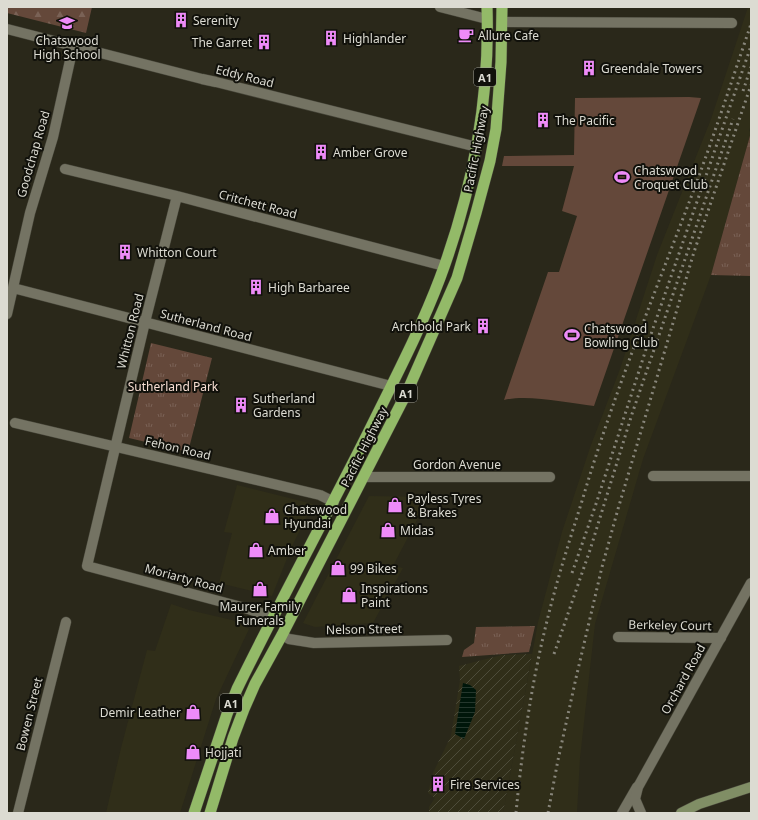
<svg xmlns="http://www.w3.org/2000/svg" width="758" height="820" font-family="'Noto Sans',sans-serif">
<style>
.built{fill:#302e19}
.industrial{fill:url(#industrial-furrows)}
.grass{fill:url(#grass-tufts)}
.forest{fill:url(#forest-firs)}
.pitch{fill:#64483a}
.water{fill:url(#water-rules)}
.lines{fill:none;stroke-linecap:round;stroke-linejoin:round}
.minor-casing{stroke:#47463a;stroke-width:11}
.tertiary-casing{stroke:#47463a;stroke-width:11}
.secondary-casing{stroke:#47463a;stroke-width:11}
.trunk-casing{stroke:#47463a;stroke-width:12}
.minor{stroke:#747363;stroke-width:10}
.tertiary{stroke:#747363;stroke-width:10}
.secondary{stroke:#808e65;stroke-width:10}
.trunk{stroke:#93ba68;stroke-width:11}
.rail{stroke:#88867b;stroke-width:3;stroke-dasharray:2 4;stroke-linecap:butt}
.labels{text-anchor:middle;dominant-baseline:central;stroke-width:4;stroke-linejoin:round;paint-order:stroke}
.shield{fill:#11110b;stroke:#9f9e96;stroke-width:1}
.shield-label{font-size:11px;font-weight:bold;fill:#dcdbd2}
.poi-label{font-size:12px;fill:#dcdbd2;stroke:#11110b;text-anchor:start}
.street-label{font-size:12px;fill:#dcdbd2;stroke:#11110b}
.park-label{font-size:12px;fill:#f7ded3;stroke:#11110b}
</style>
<defs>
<pattern id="industrial-furrows" width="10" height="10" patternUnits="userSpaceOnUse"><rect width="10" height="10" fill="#302e19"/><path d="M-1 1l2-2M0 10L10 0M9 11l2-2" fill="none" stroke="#4d4c3a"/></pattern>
<pattern id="grass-tufts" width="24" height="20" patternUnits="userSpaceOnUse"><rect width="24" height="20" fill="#64483a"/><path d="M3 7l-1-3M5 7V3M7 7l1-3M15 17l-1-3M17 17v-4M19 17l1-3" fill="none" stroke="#7a6256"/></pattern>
<pattern id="forest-firs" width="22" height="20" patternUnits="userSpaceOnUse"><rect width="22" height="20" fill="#64483a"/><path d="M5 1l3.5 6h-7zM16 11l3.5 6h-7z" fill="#7a6256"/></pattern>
<pattern id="water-rules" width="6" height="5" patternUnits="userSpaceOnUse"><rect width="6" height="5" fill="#00160a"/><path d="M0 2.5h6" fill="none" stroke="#25372d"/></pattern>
</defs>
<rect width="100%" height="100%" fill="#2a281a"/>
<path class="built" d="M748,7H751V126L749,131L751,132L711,275L643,459L595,624L580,758L577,813H503L538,622L562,532L591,445L620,369L657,255L711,119Z
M237,485L313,504L292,546L272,596L219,583L232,533L224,532Z
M369,496L429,497L393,566L403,568L373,623L315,627L303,623Z
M171,604L189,610L232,620L249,629L216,699L180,813H106L121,748L147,650L155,651Z"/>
<path class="industrial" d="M532,654L503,813H429V807L435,798L428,793L433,773L451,736L460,680L459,666L502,655Z"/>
<path class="grass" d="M751,131V276L711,275L751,132Z
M151,343L212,358L188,452L129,438Z
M535,626L529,652L462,657L464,650L474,643L476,627Z"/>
<path class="forest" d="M7,7H92L86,33L7,13Z"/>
<path class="pitch" d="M689,97L701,98L594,406C569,403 527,394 504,400L548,272H559L577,216L562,211L574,166H502L504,156L574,155L575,98Z"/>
<path class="water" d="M463,683L470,685L476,690L475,712L464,739L455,734Z"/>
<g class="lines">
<defs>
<path id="minor" d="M440,7L487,19
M502,22L732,23
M7,29L202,79L216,82L477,147
M65,169L177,196L444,266
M177,196L145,322L87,566L245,608L267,615L273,619
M13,288L391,386
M7,314L30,213L53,137L73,47
M15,423L320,495L334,502
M653,476H751
M364,477H550
M282,635L289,639L314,643L447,640
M618,637L721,638
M18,813L66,622
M622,813L637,787"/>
<path id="tertiary" d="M641,813L635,799L638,787L751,583"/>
<path id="secondary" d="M681,813L699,804L751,787"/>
<path id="trunk" d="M194,813L227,714L237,689C279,603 325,519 368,433C393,382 420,331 440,278C472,192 490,99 487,7
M210,813L233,738L244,709L255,684L282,635L407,392L457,278L476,213L490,161L496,129L501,62L502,7"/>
</defs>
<use href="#minor" class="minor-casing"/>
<use href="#tertiary" class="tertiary-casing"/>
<use href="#secondary" class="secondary-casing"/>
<use href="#trunk" class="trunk-casing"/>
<use href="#minor" class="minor"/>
<use href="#tertiary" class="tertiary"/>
<use href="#secondary" class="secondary"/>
<use href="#trunk" class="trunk"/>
<path class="rail" d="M743,91L751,67
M572,573L597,501L649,340L751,46
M554,654L590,550L632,414L733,119
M516,813C522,750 531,686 546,625C556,583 569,542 582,501C612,399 652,300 690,200C712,142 731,83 751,24
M548,813L558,760L576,678L602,567L618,509L694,252L751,85"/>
</g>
<defs>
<symbol id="building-bare" viewBox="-9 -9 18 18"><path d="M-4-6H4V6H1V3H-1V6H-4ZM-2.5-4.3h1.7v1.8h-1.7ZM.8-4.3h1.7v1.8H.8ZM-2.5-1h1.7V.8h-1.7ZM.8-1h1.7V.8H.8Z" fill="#ee8bf8" stroke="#11110b" stroke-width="2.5" paint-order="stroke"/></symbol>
<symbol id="school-bare" viewBox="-9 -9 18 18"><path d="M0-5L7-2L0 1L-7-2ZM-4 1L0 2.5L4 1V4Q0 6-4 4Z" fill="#ee8bf8" stroke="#11110b" stroke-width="2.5" paint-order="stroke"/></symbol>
<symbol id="cafe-bare" viewBox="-9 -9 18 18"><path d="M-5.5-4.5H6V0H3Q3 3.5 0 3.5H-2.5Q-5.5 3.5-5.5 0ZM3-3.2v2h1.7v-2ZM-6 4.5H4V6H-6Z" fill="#ee8bf8" stroke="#11110b" stroke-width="2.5" paint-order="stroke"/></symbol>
<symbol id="stadium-bare" viewBox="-9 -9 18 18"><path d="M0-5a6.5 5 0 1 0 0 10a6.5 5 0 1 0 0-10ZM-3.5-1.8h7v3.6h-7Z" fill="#ee8bf8" stroke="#11110b" stroke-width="2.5" paint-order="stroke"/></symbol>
<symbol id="shop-bare" viewBox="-9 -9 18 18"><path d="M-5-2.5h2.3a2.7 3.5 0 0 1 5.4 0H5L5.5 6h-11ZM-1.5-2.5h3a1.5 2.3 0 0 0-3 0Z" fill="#ee8bf8" stroke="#11110b" stroke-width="2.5" paint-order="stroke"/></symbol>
</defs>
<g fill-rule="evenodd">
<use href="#building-bare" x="170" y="9" width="22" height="22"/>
<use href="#school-bare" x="56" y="12" width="22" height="22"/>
<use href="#cafe-bare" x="455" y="24" width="22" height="22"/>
<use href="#building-bare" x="320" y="27" width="22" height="22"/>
<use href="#building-bare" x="253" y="31" width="22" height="22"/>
<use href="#building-bare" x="578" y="57" width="22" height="22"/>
<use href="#building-bare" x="532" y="109" width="22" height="22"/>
<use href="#building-bare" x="310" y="141" width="22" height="22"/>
<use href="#stadium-bare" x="611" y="166" width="22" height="22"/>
<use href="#building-bare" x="114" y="241" width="22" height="22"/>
<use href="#building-bare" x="245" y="276" width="22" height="22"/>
<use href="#building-bare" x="472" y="315" width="22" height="22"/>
<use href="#stadium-bare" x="561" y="324" width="22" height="22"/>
<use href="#building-bare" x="230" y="394" width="22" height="22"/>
<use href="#shop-bare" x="384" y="494" width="22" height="22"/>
<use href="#shop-bare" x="261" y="505" width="22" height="22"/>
<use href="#shop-bare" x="377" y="519" width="22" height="22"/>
<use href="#shop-bare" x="245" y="539" width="22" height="22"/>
<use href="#shop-bare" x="327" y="557" width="22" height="22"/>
<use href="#shop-bare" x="249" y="578" width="22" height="22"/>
<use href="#shop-bare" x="338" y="584" width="22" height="22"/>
<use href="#shop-bare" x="182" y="701" width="22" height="22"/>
<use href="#shop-bare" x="182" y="741" width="22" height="22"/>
<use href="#building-bare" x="427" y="773" width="22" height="22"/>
</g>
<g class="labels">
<g class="shield">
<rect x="474" y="68" width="22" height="18" rx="3"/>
<rect x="395" y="384" width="22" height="18" rx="3"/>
<rect x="220" y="694" width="22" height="18" rx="3"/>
</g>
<g class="shield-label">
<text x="485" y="77">A1</text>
<text x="406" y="393">A1</text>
<text x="231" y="703">A1</text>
</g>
<g class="poi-label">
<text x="193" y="20">Serenity</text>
<text x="478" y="35">Allure Cafe</text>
<text x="343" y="38">Highlander</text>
<text x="67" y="40" text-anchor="middle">Chatswood<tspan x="67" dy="14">High School</tspan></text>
<text x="252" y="42" text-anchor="end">The Garret</text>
<text x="601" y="68">Greendale Towers</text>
<text x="555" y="120">The Pacific</text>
<text x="333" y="152">Amber Grove</text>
<text x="634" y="170">Chatswood<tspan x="634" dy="14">Croquet Club</tspan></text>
<text x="137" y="252">Whitton Court</text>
<text x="268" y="287">High Barbaree</text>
<text x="471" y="326" text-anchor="end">Archbold Park</text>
<text x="584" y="328">Chatswood<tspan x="584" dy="14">Bowling Club</tspan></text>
<text x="253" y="398">Sutherland<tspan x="253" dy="14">Gardens</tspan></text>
<text x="407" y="498">Payless Tyres<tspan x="407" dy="14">&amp; Brakes</tspan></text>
<text x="284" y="509">Chatswood<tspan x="284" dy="14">Hyundai</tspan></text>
<text x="400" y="530">Midas</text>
<text x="268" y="550">Amber</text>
<text x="350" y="568">99 Bikes</text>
<text x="361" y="588">Inspirations<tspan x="361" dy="14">Paint</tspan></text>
<text x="260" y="606" text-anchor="middle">Maurer Family<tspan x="260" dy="14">Funerals</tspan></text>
<text x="181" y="712" text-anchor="end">Demir Leather</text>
<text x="205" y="752">Hojjati</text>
<text x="450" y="784">Fire Services</text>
</g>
<g class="street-label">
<text transform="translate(245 76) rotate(14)">Eddy Road</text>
<text transform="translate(476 149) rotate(-79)">Pacific Highway</text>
<text transform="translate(33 154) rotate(-74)">Goodchap Road</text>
<text transform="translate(258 204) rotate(15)">Critchett Road</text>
<text transform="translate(206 325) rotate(15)">Sutherland Road</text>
<text transform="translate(130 331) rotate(-76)">Whitton Road</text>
<text transform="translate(364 447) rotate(-63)">Pacific Highway</text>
<text transform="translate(178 448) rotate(13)">Fehon Road</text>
<text x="457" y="464">Gordon Avenue</text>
<text transform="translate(184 578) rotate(15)">Moriarty Road</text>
<text transform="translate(670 625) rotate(1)">Berkeley Court</text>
<text transform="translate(364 629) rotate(-1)">Nelson Street</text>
<text transform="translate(683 679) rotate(-61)">Orchard Road</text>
<text transform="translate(29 714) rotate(-76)">Bowen Street</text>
</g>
<g class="park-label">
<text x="173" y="386">Sutherland Park</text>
</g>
</g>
<rect width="758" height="820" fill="none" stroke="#dcdbd2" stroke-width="16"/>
</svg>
